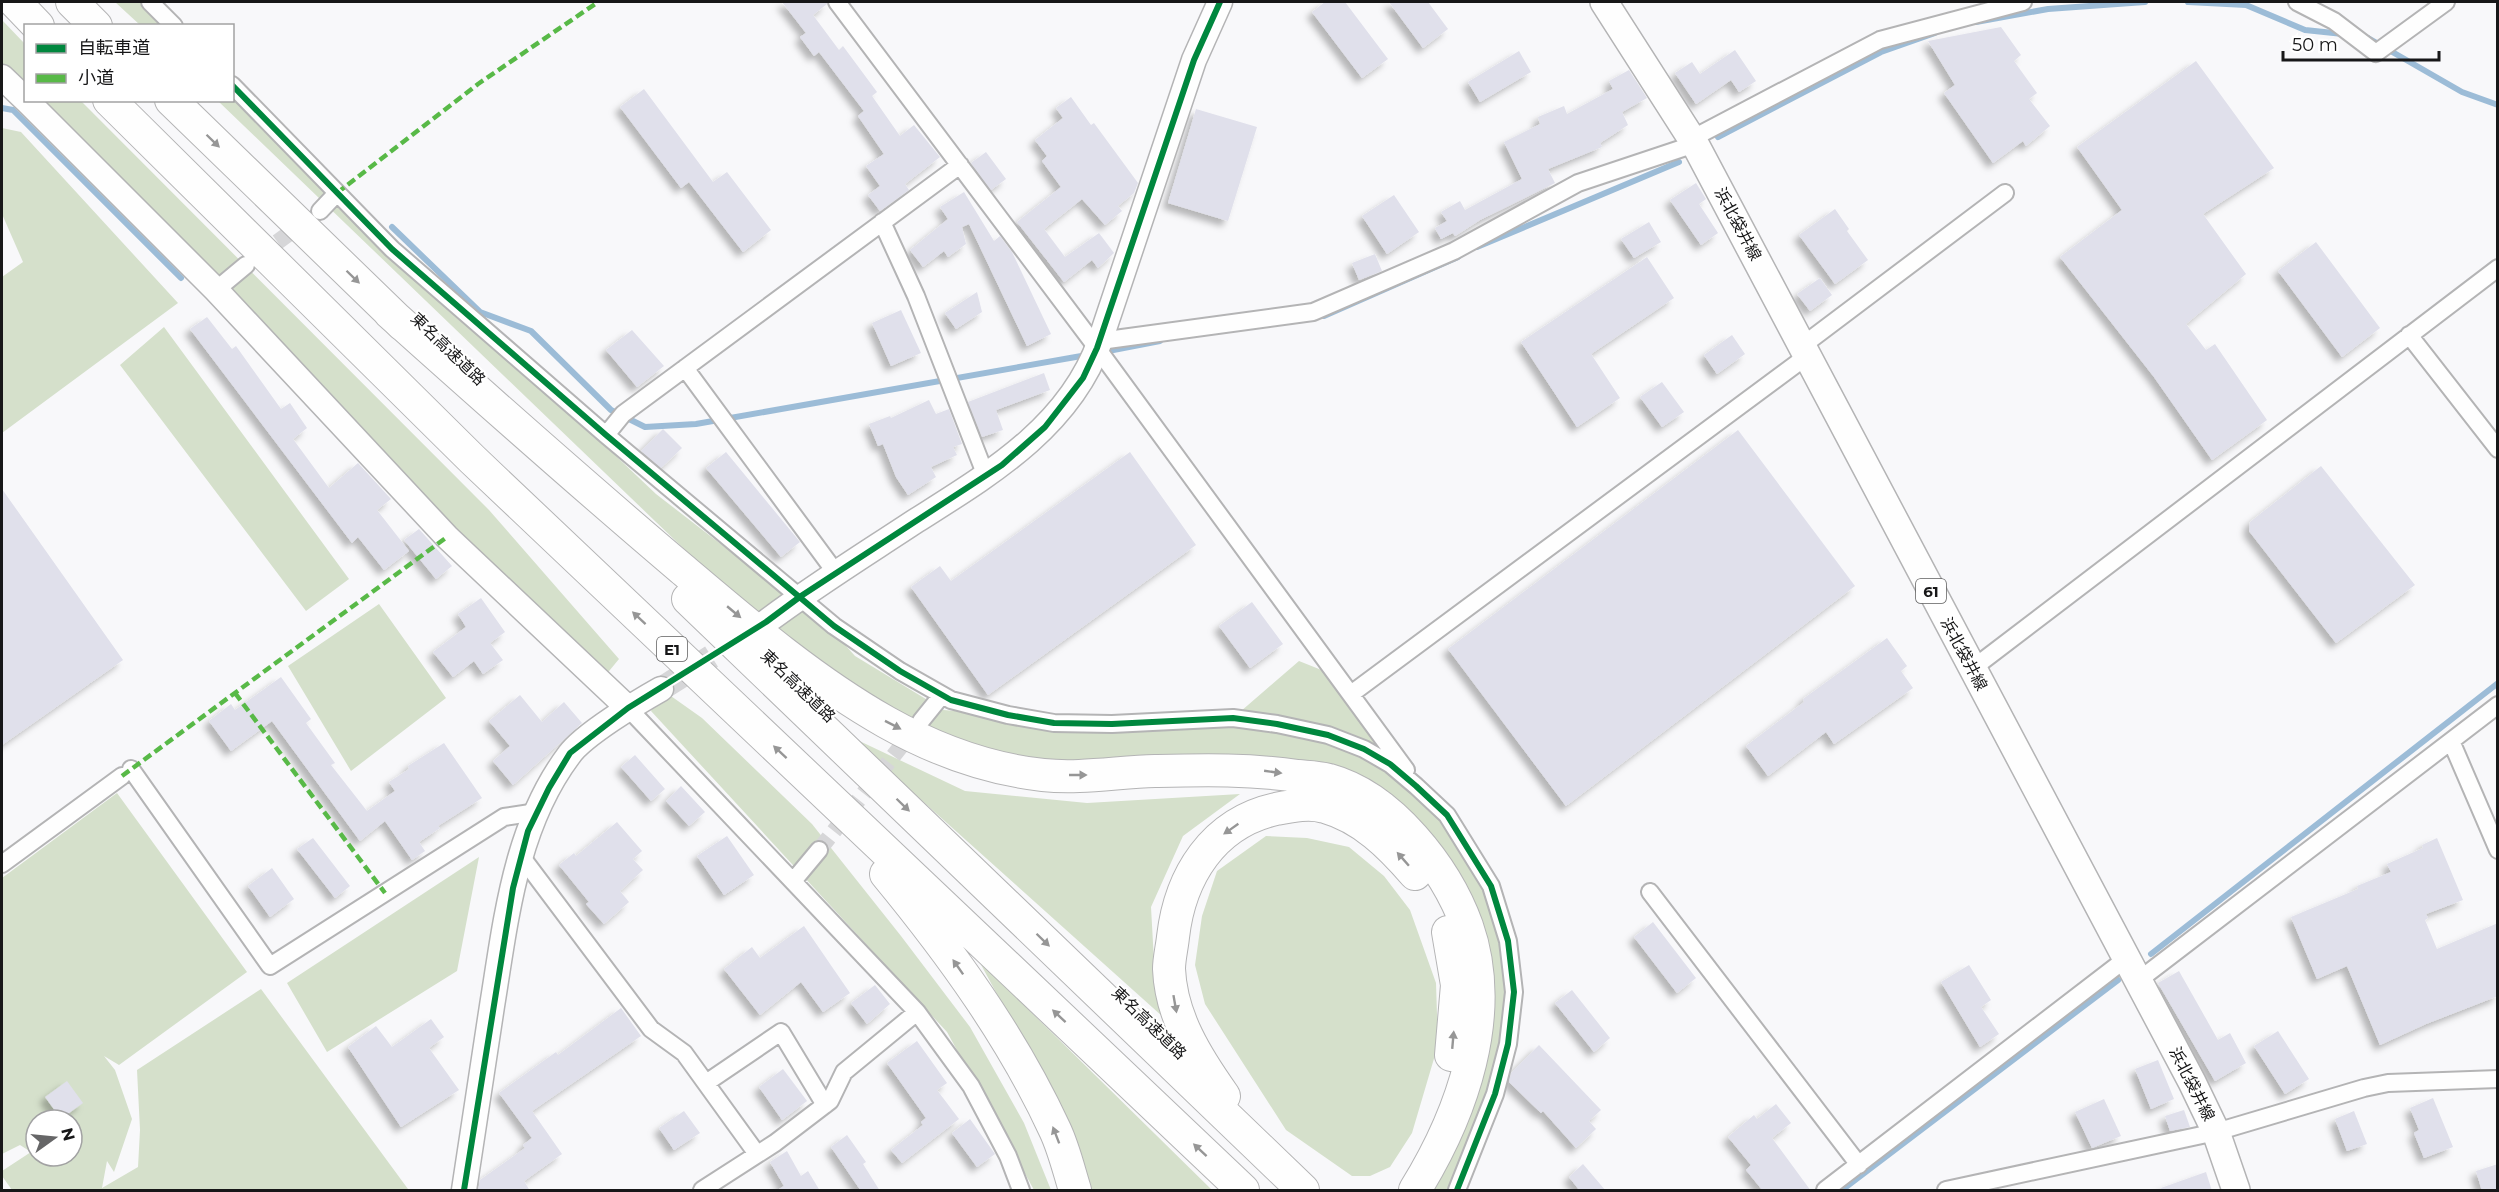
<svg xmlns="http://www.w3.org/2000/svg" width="2499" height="1192" font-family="Montserrat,'Noto Sans JP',sans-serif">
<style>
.green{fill:#d5e0cb;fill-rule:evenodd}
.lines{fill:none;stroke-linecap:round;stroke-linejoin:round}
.stream{stroke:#9cbcd7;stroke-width:6}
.building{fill:#e0e0eb;filter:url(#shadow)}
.street-tunnel{stroke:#d6d6d8;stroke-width:16;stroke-dasharray:16 8;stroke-linecap:butt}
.secondary-tunnel{stroke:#d6d6d8;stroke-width:24;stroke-dasharray:24 12;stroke-linecap:butt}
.street-casing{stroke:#b4b4b5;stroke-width:20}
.secondary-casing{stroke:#b4b4b5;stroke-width:27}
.primary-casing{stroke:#b4b4b5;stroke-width:30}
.highway-casing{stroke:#b4b4b5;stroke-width:34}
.street{stroke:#fefefe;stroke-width:16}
.secondary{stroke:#fefefe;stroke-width:24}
.primary{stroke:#fefefe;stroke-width:27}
.highway{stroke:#fefefe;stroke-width:32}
.quiet{stroke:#58b947;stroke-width:4.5;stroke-dasharray:9 4.5;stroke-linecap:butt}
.cycleway-casing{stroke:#fff;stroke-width:10}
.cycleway{stroke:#00873e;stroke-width:6}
.oneway{fill:#969696}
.labels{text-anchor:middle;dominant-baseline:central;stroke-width:4.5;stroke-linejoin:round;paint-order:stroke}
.shield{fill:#fff;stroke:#5d5d5d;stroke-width:1.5}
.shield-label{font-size:15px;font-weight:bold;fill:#171718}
.street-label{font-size:16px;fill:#171718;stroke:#fff}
</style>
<defs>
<filter id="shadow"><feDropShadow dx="-5.5" dy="5.5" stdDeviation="3" flood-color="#0004"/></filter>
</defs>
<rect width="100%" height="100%" fill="#f8f8fa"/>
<path class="green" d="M115,2H155L178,25H140Z
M2,20L25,44V89L2,65Z
M233,83L314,170L656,494L788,596L759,621L218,101L232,100Z
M37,101H81L489,510L619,659L605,676L473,548Z
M2,128L21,132L178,303L2,433V277L23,262L2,214Z
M164,327L349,579L306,611L120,365Z
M801,596L855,656L944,710L1076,723L1233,718L1299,661L1339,677L1447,815L1503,925L1511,1016L1463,1190H1429L1485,947L1435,838L1349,782L1029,773L934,742L759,633Z
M379,604L446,698L351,771L288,666Z
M661,689L702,718L812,824L901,936L970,1027L1024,1123L1051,1190H1034L947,1032L651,711Z
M851,737L965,791L1087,803L1240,794L1183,836L1151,907L1154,961L1172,1025Z
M117,793L247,972L119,1065L104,1056L115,1070L132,1119L114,1172L107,1161L102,1188L138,1167L140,1130L137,1070L261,989L408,1189L406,1190H12L2,1176V1171L31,1152L20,1145L2,1154V878ZM36,1120H72V1156H36Z
M1266,836L1307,838L1349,847L1384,876L1410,910L1436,983L1438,1045L1412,1133L1390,1167L1370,1176H1352L1286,1130L1205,1004L1195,965L1202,916L1217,871Z
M479,857L457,971L327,1052L287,983Z
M979,961L1212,1190H1091C1060,1111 1020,1036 979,961Z"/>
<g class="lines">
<path class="stream" d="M2188,2L2246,5L2305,30L2343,34
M1976,22L2048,9L2145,2
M2368,38L2462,92L2498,105
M2,108L13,110L181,278
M1718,137L1881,52L1935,33
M392,227L480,312L531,331L611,410L645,427L696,424L1087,355
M1477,247L1679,162
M1324,316L1458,257
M1103,352L1160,341
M2151,954L2498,683
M1842,1190L2118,980"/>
</g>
<path class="building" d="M782,2H827V4L813,15L839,50L843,46L877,92L872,96L900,136L914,125L940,157L905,184L909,190L880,211L868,195L880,186L866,166L884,154L858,116L864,111L819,52L814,56L800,37L806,33Z
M1325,2H1345L1388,59L1362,78L1312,12Z
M1389,2H1428L1448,29L1423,48Z
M2001,27L2021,55L2014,61L2037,93L2029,99L2050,126L2026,146L2023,141L1993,163L1944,93L1955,85L1928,41Z
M1735,50L1756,81L1739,92L1731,80L1696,104L1675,73L1692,62L1700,74Z
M1519,51L1531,72L1480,102L1468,82Z
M2196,61L2274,168L2203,214L2246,274L2186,324L2206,350L2215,344L2267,420L2212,460L2154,377L2060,257L2122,210L2077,147Z
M1629,70L1647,98L1622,112L1628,125L1600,143L1602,147L1548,169L1555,183L1480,220L1455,236L1453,233L1441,239L1435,228L1447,221L1441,212L1460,201L1465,210L1522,179L1504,142L1540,124L1538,117L1564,106L1567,114L1613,89L1609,81Z
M644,89L713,182L727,172L771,230L743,252L689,182L681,188L620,107Z
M1071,97L1091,125L1094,123L1138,183L1134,193L1118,206L1122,211L1105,225L1082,199L1044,229L1065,257L1099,233L1114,253L1098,268L1092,260L1064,282L1017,222L1061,187L1042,161L1047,156L1035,140L1063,118L1056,108Z
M1196,109L1257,127L1228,221L1168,203Z
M986,152L1006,179L991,190L971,163Z
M1696,183L1706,199L1699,204L1718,233L1701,245L1670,200Z
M964,192L994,241L1000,236L1012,252L1051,334L1027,346L969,224L962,227L966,244L948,257L944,251L923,267L910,250L948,219L940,207Z
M1394,195L1419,232L1387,254L1362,216Z
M1835,209L1849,229L1847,231L1868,260L1835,284L1799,235Z
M1649,222L1661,242L1634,258L1621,239Z
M2316,242L2380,328L2342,357L2278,271Z
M1375,254L1382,271L1359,280L1352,263Z
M1647,257L1674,298L1591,354L1620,398L1577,427L1521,342Z
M1820,278L1832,295L1810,311L1797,294Z
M977,292L982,312L956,329L945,313Z
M901,310L921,353L891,366L872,323Z
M207,317L232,349L236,346L281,409L290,403L307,428L293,439L329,488L358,463L391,499L377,510L409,551L384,570L358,537L352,543L190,329Z
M632,330L664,366L637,387L606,350Z
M1732,335L1745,354L1717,374L1704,355Z
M1044,373L1050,390L996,410L1003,430L982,437L968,402Z
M1662,382L1684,412L1662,427L1640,397Z
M929,400L936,414L949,409L962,444L953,447L957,455L931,467L936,477L908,495L896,477L883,444L878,446L869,424L890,416L891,418Z
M663,429L682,448L661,468L641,451Z
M1738,430L1855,586L1566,806L1448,649Z
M726,452L800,542L781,557L706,468Z
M1130,452L1196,545L988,695L911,587L940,566L951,581Z
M2321,466L2415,585L2336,643L2249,531L2250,522Z
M2,489L123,660L2,745Z
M419,529L452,566L436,579L404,540Z
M481,598L505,632L490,643L503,660L483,674L474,661L453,677L433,652L466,627L458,614Z
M1252,602L1283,644L1250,668L1219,626Z
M1887,638L1907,666L1901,671L1913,688L1834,744L1826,732L1768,776L1746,746L1804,702L1803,699Z
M281,677L311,719L306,723L335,763L331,765L367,811L395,791L389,782L409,769L408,766L444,743L482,798L438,826L440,828L419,842L425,851L412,860L385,821L360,841L272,721L231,751L209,721L231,704L235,710Z
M520,695L542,722L564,702L582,723L513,785L493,761L510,746L489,721Z
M635,755L665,789L651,801L621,767Z
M681,786L705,812L689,826L666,801Z
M617,822L642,851L633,859L643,870L620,891L629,902L604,924L586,904L589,902L559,865L574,853L576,856Z
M727,836L754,875L724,895L697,856Z
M313,838L350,886L335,898L297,849Z
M2437,838L2463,900L2426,914L2428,918L2425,920L2437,949L2498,923V996L2426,1024L2380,1045L2347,966L2317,979L2291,917L2358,889L2357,886L2391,872L2387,864L2423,848L2422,845Z
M272,868L294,899L270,917L248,886Z
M1653,922L1696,978L1677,993L1634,937Z
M804,926L850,993L823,1012L801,982L760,1015L724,969L752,947L760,958Z
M1969,965L1991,1000L1981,1007L1999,1034L1980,1047L1941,982Z
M2179,971L2218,1040L2230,1033L2246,1063L2215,1081L2158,983Z
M875,985L890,1004L867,1024L851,1003Z
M1572,990L1610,1038L1594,1052L1555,1003Z
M621,1008L641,1036L532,1111L562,1154L524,1181L530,1191H478L480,1180L525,1148L523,1145L532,1138L499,1093L556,1052L558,1055Z
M431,1019L444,1037L429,1048L459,1090L401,1127L348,1047L376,1026L392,1047Z
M2278,1031L2309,1079L2285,1094L2254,1046Z
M917,1041L947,1083L937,1090L959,1119L902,1163L891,1150L923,1125L921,1122L926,1118L887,1063Z
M1539,1045L1601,1110L1589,1121L1596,1129L1576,1148L1543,1111L1541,1113L1509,1082L1511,1073Z
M2158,1060L2174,1099L2151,1109L2135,1069Z
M783,1069L807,1101L782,1120L759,1087Z
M67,1081L83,1103L61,1119L45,1097Z
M2433,1098L2453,1147L2424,1158L2414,1133L2419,1130L2410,1108Z
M2104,1099L2121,1136L2092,1148L2075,1112Z
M1776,1104L1791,1123L1772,1138L1811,1191H1763L1746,1170L1751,1165L1728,1137L1754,1115L1757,1119Z
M2184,1110L2190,1127L2170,1131L2165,1116Z
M684,1111L700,1133L674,1150L659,1128Z
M2354,1111L2367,1144L2347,1151L2335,1119Z
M970,1119L995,1154L977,1167L952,1133Z
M847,1135L866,1162L863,1164L880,1191H861L831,1147Z
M787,1151L801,1176L808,1171L820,1191H776L784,1186L770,1162Z
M1583,1164L1606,1191H1580L1569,1177Z
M2498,1164V1191H2482L2476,1171Z
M2206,1172L2212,1191H2162L2161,1188Z"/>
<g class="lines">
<path class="street-tunnel" d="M258,256L305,222
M819,850L913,731"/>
<path class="secondary-tunnel" d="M661,689L747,634"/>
<defs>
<path id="street" d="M150,2L174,26
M837,2L1097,348L1406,770
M2297,2L2334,21L2376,53L2446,2
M232,85L392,249L606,435L834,626L900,671L951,700L1008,715L1054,723L1112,724L1233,718L1277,724L1328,735L1364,749L1390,764L1416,786L1447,815L1491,886L1508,941L1514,992L1508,1044L1495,1094L1457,1190
M1693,138L1880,40L2023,2
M320,211L337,193
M882,222L916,296L986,476
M216,290L246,265
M2409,335L2498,449
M1100,341L1313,312L1454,251L1578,183L1695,144
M1802,346L2005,193
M685,368L836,573
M606,435L623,414L960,165
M1972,669L2498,268
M1351,694L1807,356
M628,708L917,1012L971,1086L1008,1156L1021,1190
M921,721L942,695
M2451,741L2498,850
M131,769L270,966L504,817L537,812
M521,856L651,1029L684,1053L757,1154
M2,864L122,776
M794,880L819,850
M1650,892L1859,1165
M2139,980L2498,705
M706,1083L781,1032L825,1105
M702,1190L775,1143L830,1101L844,1072L917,1012
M1825,1190L2127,958
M1946,1190L2216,1132L2364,1088L2388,1083L2498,1079"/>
<path id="secondary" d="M2,77L26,100
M26,100L216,290L447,537L628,708
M766,622C814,586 864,555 914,522C988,475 1069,428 1100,341L1194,60L1220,2
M464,1190C473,1129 483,1067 492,1006C506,920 515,827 569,755C583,735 638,702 661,689"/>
<path id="primary" d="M1604,2L1695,144L2192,1082L2216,1132L2236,1190"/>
<path id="highway" d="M15,2L38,26
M72,2L96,26
M109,100L473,460L1243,1190
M171,100L403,325
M389,312C486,399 583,485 682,569C747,624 812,680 886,722C934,749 988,769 1043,775C1080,779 1118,772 1155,771C1205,770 1248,769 1298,776C1308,777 1319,777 1329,780C1391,797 1446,868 1467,926C1498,1014 1462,1114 1415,1190
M688,599L1303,1190
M886,874C951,953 1012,1037 1055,1130C1064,1149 1069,1171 1075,1190
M1448,932L1457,985L1451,1055
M1224,1096C1197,1058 1171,1017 1169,969C1169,959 1172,947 1173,937C1180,876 1213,823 1276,809C1291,806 1310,802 1325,807C1363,818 1390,845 1415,874"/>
</defs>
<use href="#street" class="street-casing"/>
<use href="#secondary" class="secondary-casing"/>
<use href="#primary" class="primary-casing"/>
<use href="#highway" class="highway-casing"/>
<use href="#street" class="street"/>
<use href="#secondary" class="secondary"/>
<use href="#primary" class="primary"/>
<use href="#highway" class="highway"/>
<path class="quiet" d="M337,193L478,84L598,2
M235,693L385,893
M122,776L447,537"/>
<defs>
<path id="cycleway" d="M232,85L392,249L606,435L834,626L900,671L951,700L1008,715L1054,723L1112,724L1233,718L1277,724L1328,735L1364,749L1390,764L1416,786L1447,815L1491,886L1508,941L1514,992L1508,1044L1495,1094L1457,1190
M464,1190L513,888L528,831L549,788L570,753L628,708L766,622L801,596L1002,465L1045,427L1083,378L1097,348L1194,60L1220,2"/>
</defs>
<use href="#cycleway" class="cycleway-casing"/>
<use href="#cycleway" class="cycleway"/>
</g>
<defs><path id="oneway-solid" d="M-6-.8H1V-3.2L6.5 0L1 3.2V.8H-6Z" transform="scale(1.5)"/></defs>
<g class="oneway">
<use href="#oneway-solid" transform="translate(213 141) rotate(44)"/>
<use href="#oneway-solid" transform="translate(353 277) rotate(44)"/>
<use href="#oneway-solid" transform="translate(734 612) rotate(40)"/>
<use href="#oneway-solid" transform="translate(639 618) rotate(-137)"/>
<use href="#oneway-solid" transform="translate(893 725) rotate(27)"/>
<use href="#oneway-solid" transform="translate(780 752) rotate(-137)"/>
<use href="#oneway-solid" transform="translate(1273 772) rotate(8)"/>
<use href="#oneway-solid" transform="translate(1078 775)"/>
<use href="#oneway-solid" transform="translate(903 805) rotate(44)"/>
<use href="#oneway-solid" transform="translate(1231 829) rotate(145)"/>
<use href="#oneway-solid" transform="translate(1403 859) rotate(-131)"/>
<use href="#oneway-solid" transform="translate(1043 940) rotate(44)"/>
<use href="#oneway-solid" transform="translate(958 967) rotate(-125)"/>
<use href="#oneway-solid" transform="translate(1175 1004) rotate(80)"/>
<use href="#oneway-solid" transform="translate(1059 1016) rotate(-137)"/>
<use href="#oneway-solid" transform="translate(1453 1040) rotate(-85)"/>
<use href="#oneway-solid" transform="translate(1056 1135) rotate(-111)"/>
<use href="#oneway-solid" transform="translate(1200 1150) rotate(-137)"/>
</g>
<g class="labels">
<g class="shield">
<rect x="1916" y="579" width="30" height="24" rx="4.5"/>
<rect x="657" y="637" width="30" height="24" rx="4.5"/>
</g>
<g class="shield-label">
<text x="1931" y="591">61</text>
<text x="672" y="649">E1</text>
</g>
<g class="street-label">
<text transform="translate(1738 224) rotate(62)">浜北袋井線</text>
<text transform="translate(448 349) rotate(44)">東名高速道路</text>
<text transform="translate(1964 654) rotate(62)">浜北袋井線</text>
<text transform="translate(798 686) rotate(44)">東名高速道路</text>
<text transform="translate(1149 1023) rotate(44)">東名高速道路</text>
<text transform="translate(2192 1084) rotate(63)">浜北袋井線</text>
</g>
</g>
<rect width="2499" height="1192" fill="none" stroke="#171718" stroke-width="6"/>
<rect x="24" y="24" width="210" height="78" fill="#ffffff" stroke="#a2a2a3" stroke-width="1.5"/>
<rect x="36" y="44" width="30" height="9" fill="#00873e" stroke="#a2a2a3" stroke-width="1.5"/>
<text x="78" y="54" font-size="18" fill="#171718">自転車道</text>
<rect x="36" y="74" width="30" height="9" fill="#58b947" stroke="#a2a2a3" stroke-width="1.5"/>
<text x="78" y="84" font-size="18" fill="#171718">小道</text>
<g transform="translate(54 1138) rotate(75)"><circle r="28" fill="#ffffff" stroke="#a2a2a3" stroke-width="1.5"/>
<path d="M0-4.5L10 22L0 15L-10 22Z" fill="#666667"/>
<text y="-9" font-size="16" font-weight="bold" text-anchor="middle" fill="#171718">N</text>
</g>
<path d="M2283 51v9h156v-9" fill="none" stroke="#171718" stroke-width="3"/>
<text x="2292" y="51" font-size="18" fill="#171718" stroke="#ffffff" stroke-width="4.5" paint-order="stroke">50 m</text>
</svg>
